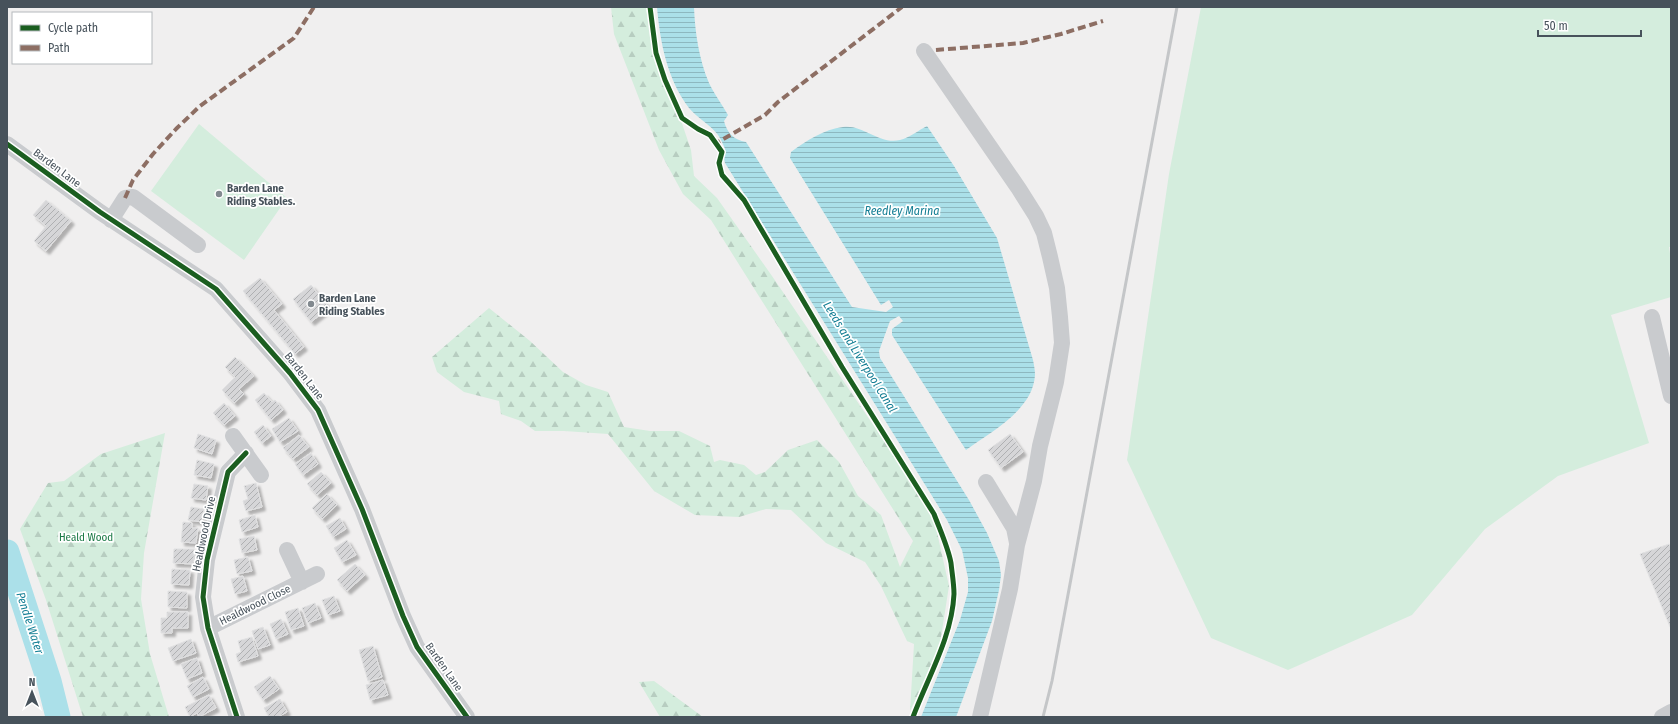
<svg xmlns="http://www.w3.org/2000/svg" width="1678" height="724" font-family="'Fira Sans Condensed',sans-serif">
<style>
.forest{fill:url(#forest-firs)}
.green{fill:#d4eddd}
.water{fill:url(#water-rules)}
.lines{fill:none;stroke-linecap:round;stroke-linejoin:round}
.river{stroke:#abe0e9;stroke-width:25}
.building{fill:url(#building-hatch);stroke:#e1e1e2;filter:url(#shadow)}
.minor{stroke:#c9cbce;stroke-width:16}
.rail{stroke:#c4c6c8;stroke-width:3}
.quiet{stroke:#8d6e63;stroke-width:4;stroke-dasharray:8 4;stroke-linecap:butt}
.cycleway-casing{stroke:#fff;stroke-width:8}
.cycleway{stroke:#1b5e20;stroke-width:5}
.poi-dot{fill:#82898f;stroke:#fff;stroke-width:1.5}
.labels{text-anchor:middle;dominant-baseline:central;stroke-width:3.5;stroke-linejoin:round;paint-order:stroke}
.street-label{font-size:11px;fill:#47525b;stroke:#fff}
.poi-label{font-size:11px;font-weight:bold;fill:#47525b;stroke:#fff;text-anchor:start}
.park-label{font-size:11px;fill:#1b7946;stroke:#fff}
.water-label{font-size:12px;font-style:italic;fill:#137e94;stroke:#fff}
</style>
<defs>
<pattern id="forest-firs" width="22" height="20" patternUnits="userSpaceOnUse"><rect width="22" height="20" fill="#d4eddd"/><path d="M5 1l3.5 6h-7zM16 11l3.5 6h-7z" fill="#b7cdc0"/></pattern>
<pattern id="water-rules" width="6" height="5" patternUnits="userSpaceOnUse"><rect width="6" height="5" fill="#abe0e9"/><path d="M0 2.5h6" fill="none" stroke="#8db8c0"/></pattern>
<pattern id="building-hatch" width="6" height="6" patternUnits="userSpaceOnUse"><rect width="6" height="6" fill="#d6d6d8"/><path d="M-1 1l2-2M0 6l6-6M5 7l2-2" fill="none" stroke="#afb0b2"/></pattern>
<filter id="shadow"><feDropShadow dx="3.5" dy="3.5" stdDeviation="1" flood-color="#0004"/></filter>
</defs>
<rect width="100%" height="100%" fill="#f0efef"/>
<path class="forest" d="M611,7H646L649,26L691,150L694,176L717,198L772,276L916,488L934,519L949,586L939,650L910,711L914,644L907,641L881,586L865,562L826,543L791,510L766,509L739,517L695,515L654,491L608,434L564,431H535L521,421L501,414L499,401L464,392L437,372L432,357L489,308L530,341L563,372L586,385L608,392L624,427L650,431H679L710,446L714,462L720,460L744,465L756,475L765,472L788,450L817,440L839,462L858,496L881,515L900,567L913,541L711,220L683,194L659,150L614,34Z
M165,433L144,553L141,599L150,654L169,717H83L46,600L20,529L48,483L64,481L101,454Z
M654,681L703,717H660L639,682Z"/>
<path class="green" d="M1201,7H1671V247H1669L1671,260V297L1611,315L1649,443L1558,476L1485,529L1412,615L1288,670L1211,638L1127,460L1169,174Z
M199,124L287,198L244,260L151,191Z"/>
<path class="water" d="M657,7H694C695,33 699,59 709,83C714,94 722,104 728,115L724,121C727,133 734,140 746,142L852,307L886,312L893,307L889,300L881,305L790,158L791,152C806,141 824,129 843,127C863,124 879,145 900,140C909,138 919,130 927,126L954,166L997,238L1033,360C1034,365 1035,370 1035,375C1033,410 991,432 966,450L892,335V329L903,321L899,316L890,321L879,351L880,358L969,500L987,533L999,561L1001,575L999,590L992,621L956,717H921L960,620L968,592V578L962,550L947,520L725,163L723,154L725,149C723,144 721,139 718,135C711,125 697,118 689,108C667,79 660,42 657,7Z"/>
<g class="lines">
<path class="river" d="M7,552L49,681L58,717"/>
</g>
<path class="building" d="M46,200L71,221L46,251L34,241L46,226L33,215Z
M260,278L282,304L274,310L304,347L295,354L243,291Z
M311,285L329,308L311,322L293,299Z
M235,357L254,376L239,389L244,394L234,403L222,390L235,377L225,367Z
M264,393L272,402L275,400L283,410L271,420L255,400Z
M224,403L235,416L224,425L213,413Z
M289,418L298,431L280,442L272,429Z
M263,425L271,436L262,443L254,432Z
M198,434L216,440L212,454L194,448Z
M1010,434L1023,452L1001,468L988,450Z
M299,435L309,447L293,459L283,448Z
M311,453L318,464L303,475L295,464Z
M197,460L214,464L211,478L194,475Z
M321,472L331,483L317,495L307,484Z
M256,483L262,507L246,511L243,501L248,499L244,486Z
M194,484L208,486L206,500L191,498Z
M327,494L337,505L322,519L312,508Z
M191,507L204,509L202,522L188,520Z
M255,515L258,527L242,532L239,520Z
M340,518L346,529L333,537L326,526Z
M183,522L192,523V528H198L196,543L181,542Z
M254,536L257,550L242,553L239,539Z
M347,540L356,555L342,562L334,548Z
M1669,544L1671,548V629L1640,554Z
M174,549H194V564L173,563Z
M248,557L252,571L237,574L234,560Z
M355,564L365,575L347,591L337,580Z
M172,569L190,570L189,585L171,584Z
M243,576L247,591L235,594L231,579Z
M168,591L187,592V608L168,607Z
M334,596L340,611L328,615L322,600Z
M315,603L321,618L308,623L302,608Z
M298,608L304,626L291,630L285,612Z
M167,612H188V628H172V633H161V618H167Z
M281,619L288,634L276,639L270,624Z
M263,627L270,645L258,649L252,631Z
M252,637L258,656L238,662L236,654L241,652L238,641Z
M191,639L196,653L173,661L168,648Z
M373,646L382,677L368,681L359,650Z
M197,658L202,673L187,679L181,664Z
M270,676L279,689L263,700L254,687Z
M203,677L209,689L193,697L187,686Z
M383,680L388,695L370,700L366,685Z
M209,695L216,708L199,717L197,713L190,717L185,707Z
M280,699L287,712L278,717H269L264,708Z"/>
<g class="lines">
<path class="minor" d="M924,51L1019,189L1036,216L1044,233L1050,257L1057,288L1060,317L1062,343L1056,382L1040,446L1034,481L1017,545L1010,589L980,717
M7,144L100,212L216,289L290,373L318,410L362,509L403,616L417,647L467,717
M111,220L125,198L133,197L198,245
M1652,317L1671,396
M233,436L261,475
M986,482L1014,528L1017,543
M287,550L302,582
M208,628L317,574
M237,717L208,628L203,597L207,560L228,472L246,453
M1662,717L1671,712"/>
<path class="rail" d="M1043,717L1052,681L1177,7"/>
<path class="quiet" d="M936,50L1023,43L1061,34L1103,21
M713,145L765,115L778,102L902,7
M125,198L133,180L153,154L176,129L200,106L294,38L314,7"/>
<defs>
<path id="cycleway" d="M650,7L656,53L665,80L682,118L698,129L710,135L722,152L719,163L722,175L744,200L842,367L934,514C940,530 948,547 951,563C952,573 954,584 954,594C952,637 928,677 913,717
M7,144L100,212L216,289L290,373L318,410L362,509L403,616L417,647L467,717
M237,717L208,628L203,597L207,560L228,472L246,453"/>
</defs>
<use href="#cycleway" class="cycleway-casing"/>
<use href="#cycleway" class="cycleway"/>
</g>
<g class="poi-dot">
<circle cx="219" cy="194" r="4"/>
<circle cx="311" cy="304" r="4"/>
</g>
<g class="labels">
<g class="street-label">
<text transform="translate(57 168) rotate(37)">Barden Lane</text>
<text transform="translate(304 376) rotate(52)">Barden Lane</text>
<text transform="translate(204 534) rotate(-78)">Healdwood Drive</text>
<text transform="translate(255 605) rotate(-26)">Healdwood Close</text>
<text transform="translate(444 667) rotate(55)">Barden Lane</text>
</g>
<g class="poi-label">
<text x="227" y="188">Barden Lane<tspan x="227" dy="13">Riding Stables.</tspan></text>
<text x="319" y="298">Barden Lane<tspan x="319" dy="13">Riding Stables</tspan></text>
</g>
<g class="park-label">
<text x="86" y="537">Heald Wood</text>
</g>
<g class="water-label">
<text x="902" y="211">Reedley Marina</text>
<text transform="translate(860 357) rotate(58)">Leeds and Liverpool Canal</text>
<text transform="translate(30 623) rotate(72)">Pendle Water</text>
</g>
</g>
<rect width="1678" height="724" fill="none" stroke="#47525b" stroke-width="16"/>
<rect x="12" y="12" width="140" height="52" fill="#ffffff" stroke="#b5babd"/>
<rect x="20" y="25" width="20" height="6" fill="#1b5e20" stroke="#b5babd"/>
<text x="48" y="32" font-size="12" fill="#47525b">Cycle path</text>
<rect x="20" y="45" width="20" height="6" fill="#8d6e63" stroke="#b5babd"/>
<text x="48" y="52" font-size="12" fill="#47525b">Path</text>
<g transform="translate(32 692)" stroke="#ffffff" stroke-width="3" paint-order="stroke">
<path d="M0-3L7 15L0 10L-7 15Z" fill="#47525b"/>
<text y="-6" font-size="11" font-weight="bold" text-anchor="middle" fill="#47525b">N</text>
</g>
<path d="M1538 30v6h103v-6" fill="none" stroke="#47525b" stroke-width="2"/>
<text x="1544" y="30" font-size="12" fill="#47525b" stroke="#ffffff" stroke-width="3" paint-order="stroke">50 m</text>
</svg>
